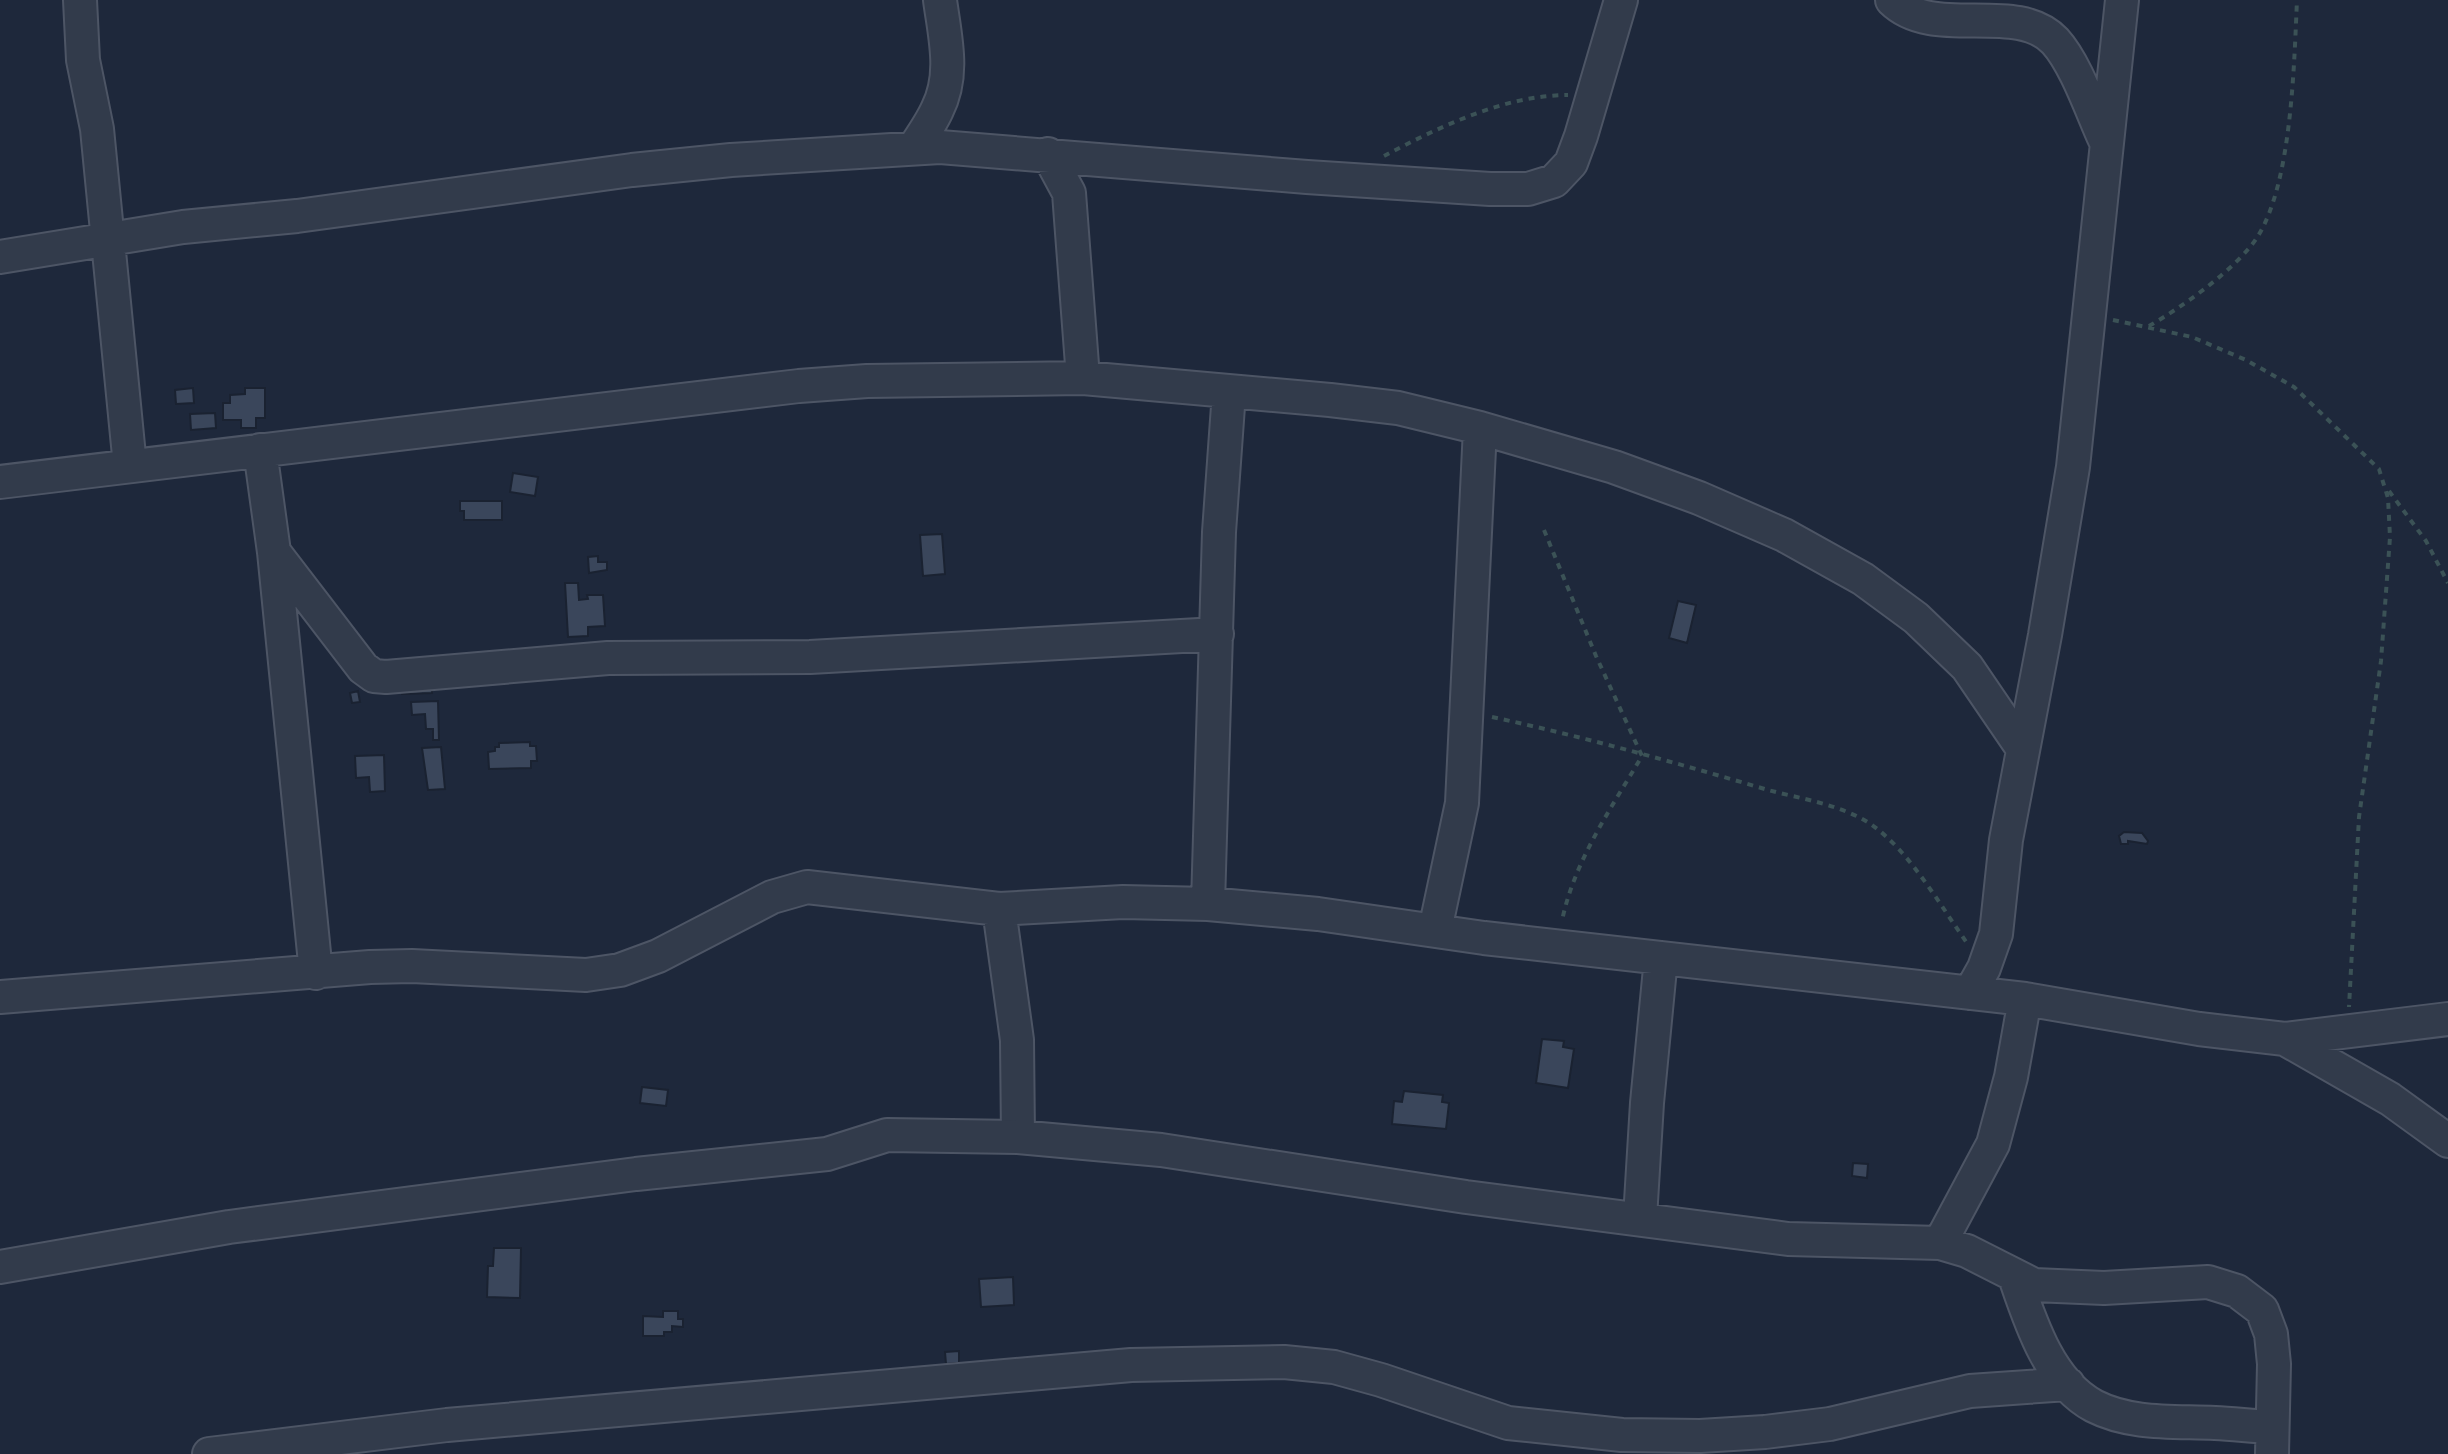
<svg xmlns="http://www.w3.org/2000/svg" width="2448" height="1454" font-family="'Alegreya Sans',sans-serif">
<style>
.building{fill:#3a465b;stroke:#1a2231;stroke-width:2}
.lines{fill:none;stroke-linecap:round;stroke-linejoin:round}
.minor-casing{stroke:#4d5565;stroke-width:36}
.path{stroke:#3b5256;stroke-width:4;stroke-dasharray:6 6;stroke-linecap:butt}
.minor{stroke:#323b4b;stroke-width:32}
</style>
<rect width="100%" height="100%" fill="#1e283b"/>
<path class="building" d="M193,388L194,403L176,404L175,390Z
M245,388H265V418H256V428H241V420H223V403H230V395L245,394Z
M215,413L216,428L191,430L190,414Z
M513,473L538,477L535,496L510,492Z
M460,501H502V520H464V511H460Z
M942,534L945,574L923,576L920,535Z
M598,556V562H607V570L589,573L588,557Z
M565,583H578L579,600L588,599L587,595H603L605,626L588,627V636L568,637Z
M1678,601L1696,605L1687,643L1669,638Z
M431,677L432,693L402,694L401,679Z
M358,691L360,702L352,703L350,693Z
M438,701L439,740H433V729H426L425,714L412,715L411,702Z
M530,742V746H536L537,761H531V768L489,769L488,752L495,751V747H499V743Z
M441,747L445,789L428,790L422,748Z
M384,755L385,791L370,792L369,777L356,778L355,756Z
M2124,832L2142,833L2148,841L2147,844L2128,841V844H2121L2119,836Z
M1542,1039L1564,1041L1563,1047L1574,1049L1568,1088L1536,1083Z
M642,1087L668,1090L666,1106L640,1103Z
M1404,1091L1443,1095L1442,1102L1449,1103L1446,1129L1392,1124L1394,1101L1402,1102Z
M1853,1163L1868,1164L1867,1178L1852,1176Z
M494,1248H521L520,1298L487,1297L488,1266H493Z
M1013,1277L1014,1305L981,1307L979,1279Z
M663,1311H678V1319H683V1327L672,1326V1332H664V1336H643V1316L663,1317Z
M959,1351V1363L946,1364L945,1352Z"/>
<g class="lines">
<defs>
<path id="minor" d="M80,0L83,60L97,129L130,466
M1892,0C1934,41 2016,0 2055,41C2076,64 2092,112 2105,140
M914,148C922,136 931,123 937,110C955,75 945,37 940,0
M1048,154L1069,193L1083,378
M0,257L183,227L297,216L632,170L731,160L940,147L1307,177L1490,189H1528L1554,181L1571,163L1581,136L1621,0
M260,450L274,552L316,973
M0,482L799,386L867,381L1083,378L1330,400L1398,408L1480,428L1614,467L1699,498L1784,535L1863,579L1916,618L1967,667L2023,749
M274,552L363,668L374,676L386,677L608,658L810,657L1217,634
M1208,904L1219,532L1229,392
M999,909L1017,1040L1018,1137
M1435,930L1462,803L1480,428
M1970,993L1984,968L1996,934L2006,840L2045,635L2073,467L2122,0
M0,997L370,967L412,966L586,975L620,970L658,956L772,897L807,887L999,909L1123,902L1208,904L1318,914L1484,938L2025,999L2199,1029L2285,1039L2448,1019
M2285,1039L2390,1099L2448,1141
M1640,1218L1647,1103L1661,958
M1940,1243L1993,1144L2011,1077L2025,999
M0,1267L229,1227L636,1174L827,1154L887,1135L1018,1137L1161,1150L1466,1197L1788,1239L1940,1243L1967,1251L2034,1285L2104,1288L2208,1282L2237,1291L2262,1310L2271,1334L2274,1364L2272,1454
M2015,1277C2030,1321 2049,1382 2094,1406C2131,1425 2175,1421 2215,1423C2234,1424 2252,1426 2271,1427
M209,1454L447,1425L1131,1365L1284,1362L1334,1367L1381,1380L1508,1423L1622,1435L1700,1436L1765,1432L1830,1424L1970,1391L2068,1384"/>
</defs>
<use href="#minor" class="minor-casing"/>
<path class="path" d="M1384,156C1439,127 1505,95 1568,95
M2113,320L2192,337L2246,360L2294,387L2379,469L2388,498L2390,537L2381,661L2359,817L2349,1007
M2149,326C2182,307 2238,268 2258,236C2292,181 2294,64 2297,0
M2389,491L2426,541L2448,583
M1544,530L1596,656L1642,756C1612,807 1574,861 1562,921
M1492,717C1585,737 1677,763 1768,790C1802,799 1843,805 1872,825C1910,852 1940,905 1967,943"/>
<use href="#minor" class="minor"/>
</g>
</svg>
